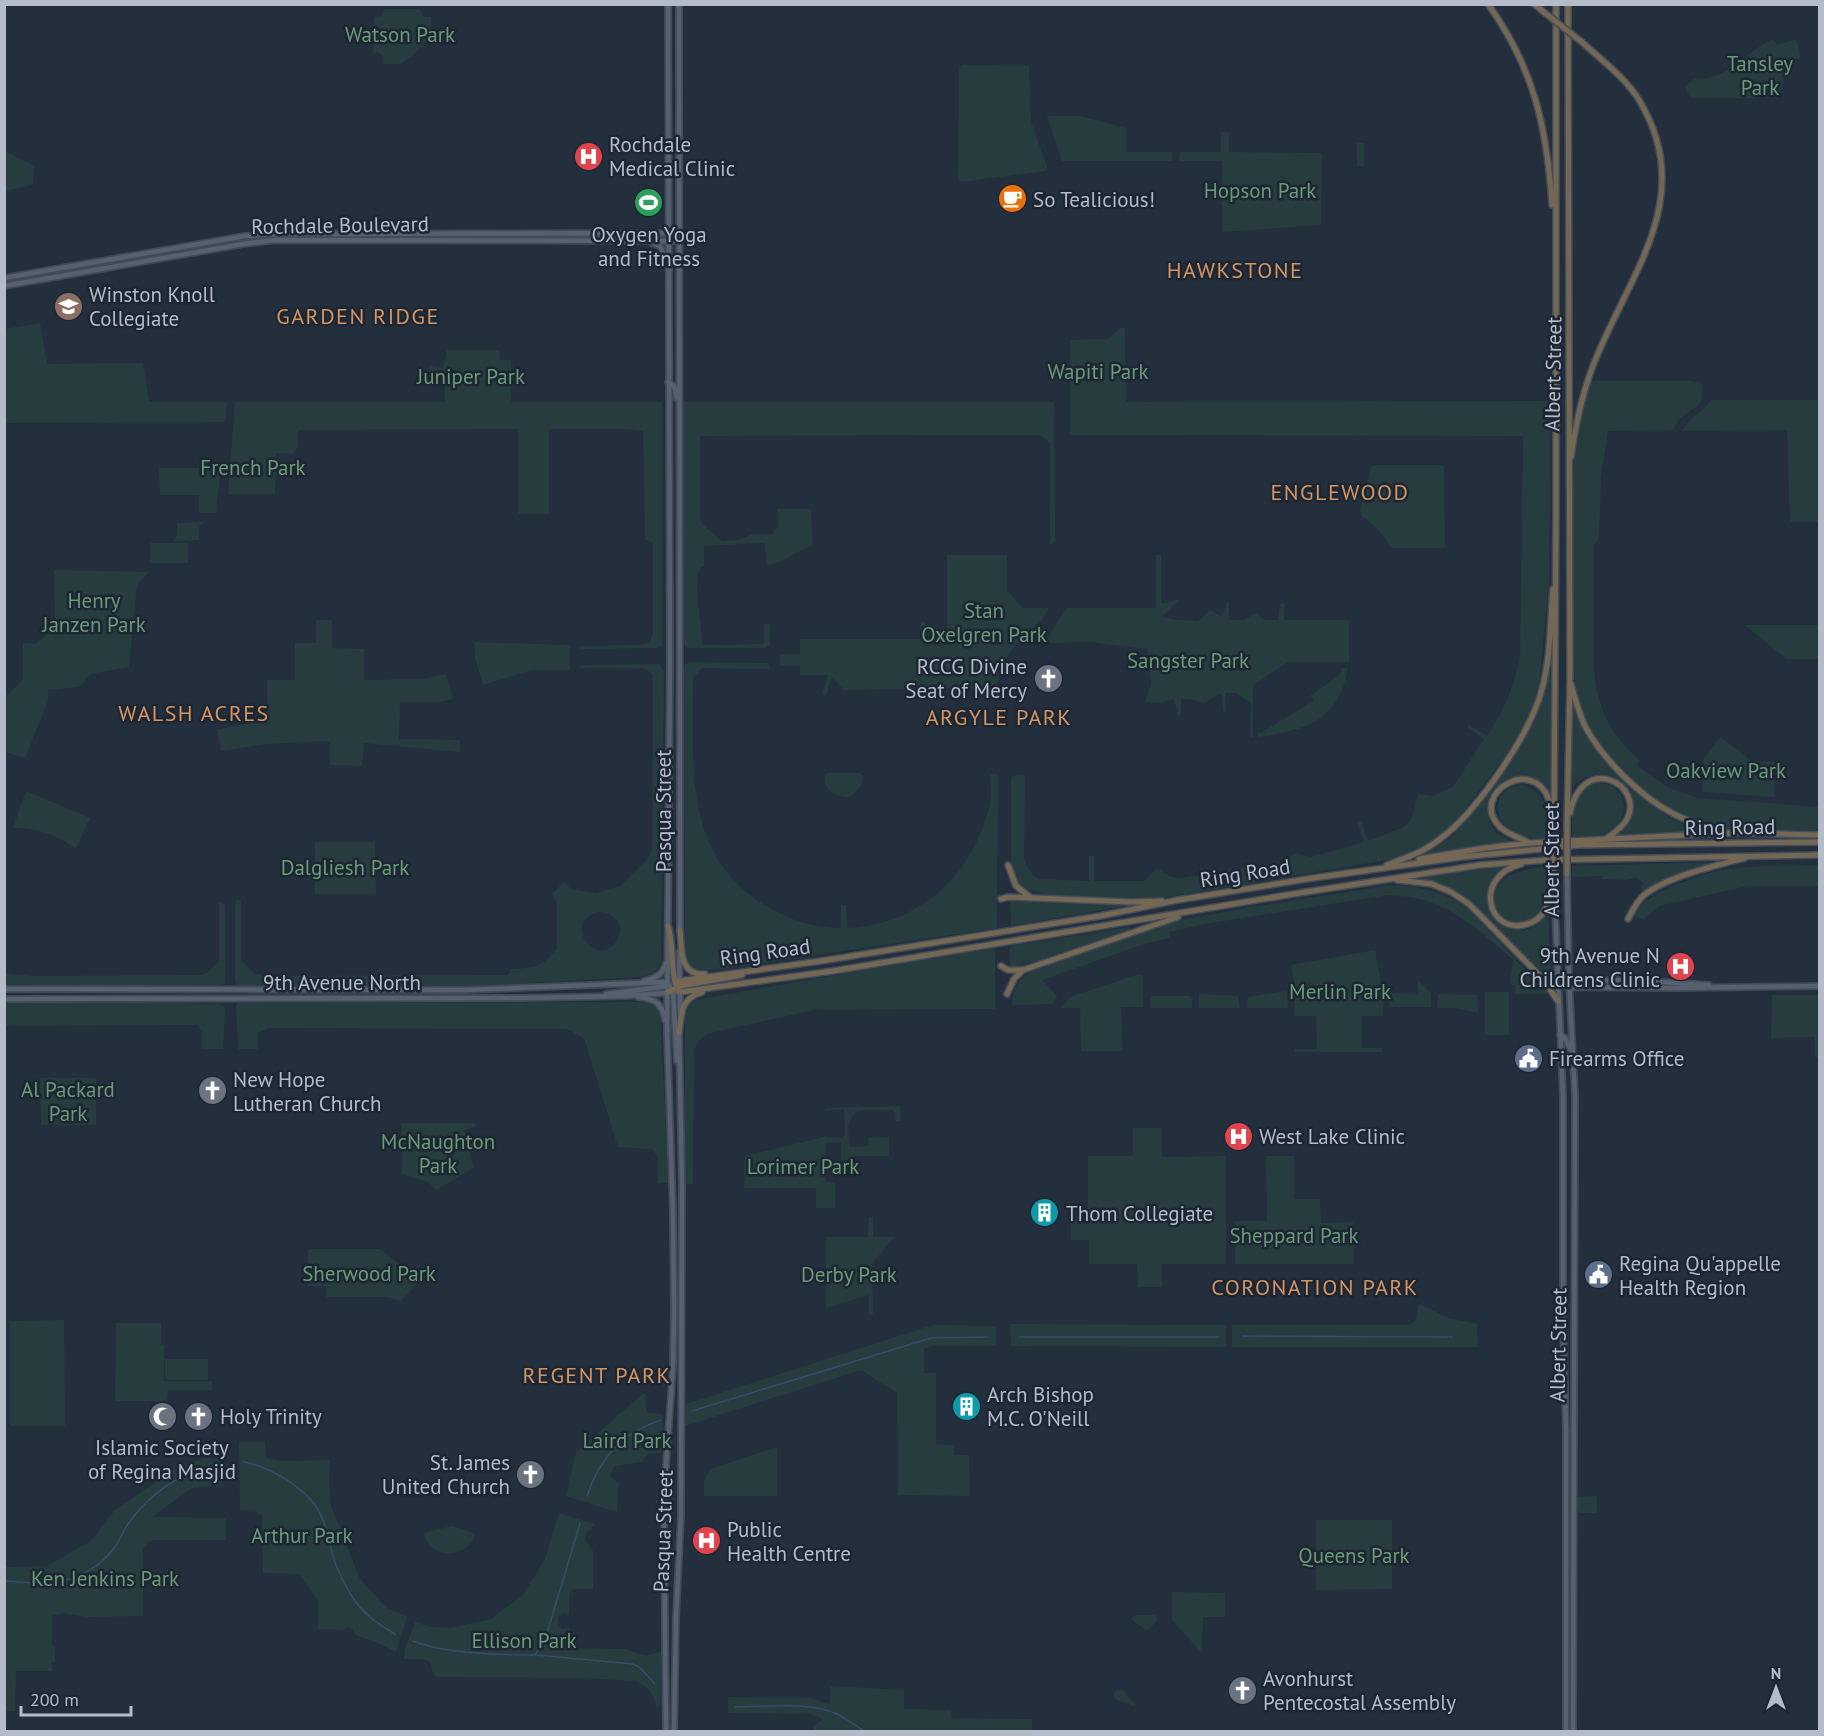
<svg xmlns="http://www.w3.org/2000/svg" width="1824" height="1736" font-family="'PT Sans',sans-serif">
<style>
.green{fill:#263c3f;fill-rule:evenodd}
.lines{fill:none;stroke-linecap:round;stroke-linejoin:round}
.stream{stroke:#394c67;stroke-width:1.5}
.major-casing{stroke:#414a57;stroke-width:8}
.highway-casing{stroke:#434c59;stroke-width:8}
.major{stroke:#56606e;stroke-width:4.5}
.highway{stroke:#746855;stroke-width:5}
.highway-bridge-casing{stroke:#434c59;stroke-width:8;stroke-linecap:butt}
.highway-bridge{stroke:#746855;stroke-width:5}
.labels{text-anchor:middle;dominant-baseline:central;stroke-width:5;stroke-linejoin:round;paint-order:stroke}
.park-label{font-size:21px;fill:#6b9a76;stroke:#1d2633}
.poi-label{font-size:21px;fill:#b4bcc9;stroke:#1d2633;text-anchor:start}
.street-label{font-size:21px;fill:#b4bcc9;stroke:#1d2633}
.neighbourhood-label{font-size:22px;letter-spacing:1.5px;fill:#d59563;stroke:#1d2633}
</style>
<rect width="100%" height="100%" fill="#242f3e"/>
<path class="green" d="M384,9H419L424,17H431V35L415,54L400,64H384L383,56L378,52L373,53L374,17L381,16Z
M1774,39L1777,45L1796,39L1801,57L1784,64C1780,78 1786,84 1778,98H1690L1685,87L1695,78C1726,83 1747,49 1774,39Z
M962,65L1029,66L1031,121L1047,167L1046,171L961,182L958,179L959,68Z
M1047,116H1080L1126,128V152H1172V161H1062Z
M1221,132H1229V152L1322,153L1321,225L1222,232V161H1179L1180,152H1221Z
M1357,143H1364V166H1357Z
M5,151L34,166L33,185L5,191Z
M40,323L47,364L143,363L149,402H227L225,422L5,423V329Z
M1120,328H1125L1126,402L1551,401L1549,581L1539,686L1528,720L1513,746L1467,807L1443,834L1424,846L1399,858L1174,896L1126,900L1053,895L1025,889L1017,883L1012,873L1011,864V780L1012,776L1025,775L1024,859L1027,866L1033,875L1040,879L1089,881V856H1094V881H1144L1157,868L1171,877L1181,878L1281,862L1296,853L1311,857L1364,842L1357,822L1361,821L1368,841L1404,827C1414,820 1415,805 1418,794L1433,796L1453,787L1484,739L1467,727L1469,725L1487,736C1506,707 1511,692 1520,659L1523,436L1070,435V340L1108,339Z
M447,350H499L500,360H511V402H662V646L657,648L582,649L578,646L642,645L649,641L653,635V543L645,539L643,431L627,429H549V514H518V429L298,430V447L293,454L276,453L275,494H228L235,402H445V380H433L429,372L430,365L443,368Z
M1591,381H1692L1702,385C1702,389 1703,395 1702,399C1697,411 1680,412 1673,430L1608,431L1601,477L1599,538L1594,546V668C1596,704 1611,738 1640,760L1637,766L1669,788L1698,798L1819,807V831C1779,829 1726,834 1689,819C1660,807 1638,785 1617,763C1597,742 1580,718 1576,689C1570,652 1574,612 1574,575C1574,529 1570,480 1577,434C1579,416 1586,398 1591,381Z
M1711,400H1819V522H1790L1787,430L1682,431C1688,418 1703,413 1711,400Z
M681,402H1054L1055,541L1050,546V443L1040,435L700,436V520L703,525L722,541L739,540L752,534H772L778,526L777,509H811L813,546C792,551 786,564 766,565L765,543L704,546V566L699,569C694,597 702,618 702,645L764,644V625L766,623L770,625V645L765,648H688L683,644Z
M1374,465H1441L1444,466L1445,548H1392L1376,527L1361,515L1360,509L1371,467Z
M159,468H221L216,513H199V495H160Z
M204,522L199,526V540L173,541L177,535V523Z
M150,543H188V563H150Z
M947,555H1007V590L1023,608H1049C1031,643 1003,639 997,688L844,690L832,677L826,696L822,694L828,675H800V666H780V654H800V639H920L921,622H925L927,638L938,637L947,632Z
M1156,555H1161V602L1163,604L1177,599L1178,601L1162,617L1178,620L1198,621L1210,610L1222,617L1227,602H1229V620H1245L1255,613L1265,620H1278L1280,604L1285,603L1284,620H1349V662H1288L1253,685V737H1250L1251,703L1236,693H1225L1226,711L1223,712L1221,693L1204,703L1190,699H1181V715L1178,716L1174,699L1159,703L1145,702L1151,684L1147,649L1088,642L1050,643L1047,640L1066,608H1156Z
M54,570L149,572L137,585L129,667L90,674L79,687L48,690V701L25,758L5,752V697L23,680V643L35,644L55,629Z
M316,620H332V648L364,649V680L421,679L446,674L453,699L439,702H400L399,739L460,740V752L364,743L362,766L330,765V742L323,741L267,744L221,751L217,730L267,718V680H295V643H316Z
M1745,625H1819V659H1786Z
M474,642L570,645V670H532L483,685L475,658Z
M689,662L768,663L771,669L702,668L693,678C694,761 681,853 763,904C787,919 812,928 841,928V905H846L847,928C908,926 959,888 981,832C985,821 990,809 991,797C991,789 990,781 990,774H996L998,776L997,928L717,970L693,969L686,963L685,953L683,669L684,665Z
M659,664L664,671L661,961C657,973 650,975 638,977L458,987L238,986L235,982V904L237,900H241V960L255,974L265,976L508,975L511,969C537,967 539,969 557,949V902L552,894L564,882L571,889L596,893L620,886L647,860L652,850L653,675L645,668H578L582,665ZM598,912C613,911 627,925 617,940C599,971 559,923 598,912Z
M1341,668H1348C1339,722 1305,730 1258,737V732L1261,733L1314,700L1310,695L1314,694L1340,674Z
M1551,671V795C1545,790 1543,783 1534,779C1503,766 1473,808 1497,833C1500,836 1506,838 1509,840L1508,843L1422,855L1449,839L1466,821L1487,795L1523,741L1536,718L1548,672Z
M1571,705H1574C1577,716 1581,726 1586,736C1603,764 1652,812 1683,824C1691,827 1701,830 1710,832L1618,836C1659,798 1607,751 1573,787L1570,786Z
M1721,737L1750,760L1774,762V797L1702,792L1703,759Z
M829,773H859L863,776C862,786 858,791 850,797C837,797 821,791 825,774Z
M1596,782C1603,784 1610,784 1615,788C1630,801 1625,825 1607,832C1597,836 1584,836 1573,837C1571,822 1570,800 1582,788C1586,786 1593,784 1596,782Z
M1522,785C1550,793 1547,813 1547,838C1536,838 1524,838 1514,833C1498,824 1491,800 1508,789C1512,786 1518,786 1522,785Z
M26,791L90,818L76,849C56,834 38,828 13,828Z
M315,842H375L376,894H315Z
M1723,862L1695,869L1644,893L1641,891L1643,883L1638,878H1633L1626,880L1603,879L1602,876L1572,877V866Z
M1819,865V886H1748L1659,906L1644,919L1634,916C1642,900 1657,894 1673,886C1686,881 1699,875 1713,872C1747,865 1784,866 1819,865Z
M1547,866C1549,976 1453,900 1515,873C1525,869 1536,868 1547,866Z
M1508,867C1456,893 1512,961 1546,915L1548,916L1551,976L1549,978L1481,912L1460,894L1446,887L1418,879L1465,871Z
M1392,885C1420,886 1443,892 1467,908L1549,994H1515V985H1511L1510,983L1513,959C1470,924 1447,897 1389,895L1204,924L1170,932V938L1141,945L1042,980L1057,996L1053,1004L1012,1005C1014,986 1016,981 1033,971L1141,932L1173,922L1244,908Z
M1012,899L1099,905H1129L1011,926L1010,900Z
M219,901L225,905V983L217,987L5,986V973L31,976L200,975L207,973L219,961Z
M1131,927L1128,930L1023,965L1012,967L1010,965V946Z
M995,947V1009L814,1010L706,1034L698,1042L694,1050L693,1184L685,1185V1019L689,1004L695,1000Z
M1375,950L1383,995V1016H1362V1048H1382V1052H1295L1294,1049H1317L1316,1016H1294L1295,986L1291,965Z
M1139,974L1143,976V1007H1121L1123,1051H1081L1080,1008H1061L1070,997Z
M1418,981L1431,993V1007H1389L1390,993L1417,994Z
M1285,991L1287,993L1288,1008H1247L1248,997Z
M1485,992H1509V1035H1485Z
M1199,994L1238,996L1240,1008H1199Z
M1438,994L1477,995L1478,1013L1456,1008H1437Z
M1772,995H1819V1057H1815V1037L1771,1038Z
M1152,996H1190L1192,999V1008H1150V998Z
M5,1001L218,1004L225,1007L223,1049H202V1031L197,1025L5,1026Z
M640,1002L655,1006L660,1014L669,1183H658V1157L652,1149L618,1147L584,1038L567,1029L268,1028L258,1033V1049H238L236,1005L239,1003Z
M40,1078H96V1125H41Z
M900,1106L901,1121H895L894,1110H863L855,1112L848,1125L849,1147L867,1146L869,1140L867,1138L889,1137V1156H854V1166L850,1163L846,1165L845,1173H841V1142L826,1143V1182L835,1183V1208H816V1188H744L745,1156L824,1137L843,1138L845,1133L844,1109L824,1111L825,1108Z
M401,1123H474L477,1126L464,1130L474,1168L436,1190L428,1182L402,1174Z
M1133,1128H1162V1157L1226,1156V1264H1162V1287H1138L1137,1264H1089V1240H1071V1220L1088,1219V1156H1133Z
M1266,1156H1294V1199H1320L1321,1223L1353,1222L1354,1264H1235V1221H1267Z
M869,1217H873V1237H894L872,1264L873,1314L869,1316V1295L826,1308V1237H868Z
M310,1249H380L420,1280L401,1301L387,1297H326V1286H308V1251Z
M1419,1304L1449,1318L1477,1324L1478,1347H1232V1325H1410L1415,1321Z
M64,1320L65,1426H10V1321Z
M116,1323H161V1345H164V1381H212V1390H168L167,1401H115Z
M1010,1324L1226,1325V1347L1011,1346Z
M933,1325L996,1326V1346H932L924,1349V1373H936V1444L954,1445V1455H969L970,1496L898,1495L897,1393L861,1370L685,1426L686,1404Z
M165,1359H208V1380H165Z
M645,1392L647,1412L663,1414L662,1453L647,1454L643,1462L614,1466L610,1477L619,1483L617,1512L566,1496L576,1452Z
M239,1442H265L266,1458L281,1461L330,1460L329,1478L331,1506L360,1579L387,1608L407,1617L396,1652L376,1642L355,1635L353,1629L349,1627L341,1630L318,1629V1600L299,1574L263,1573L262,1516L254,1510H240Z
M777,1447V1496H704V1481L710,1469Z
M203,1458L222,1459L223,1486L192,1488L152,1517L226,1518V1540H155L149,1542L143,1549V1616L88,1617L64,1613L52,1615V1645L55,1646V1662H52V1671H16L15,1711H5V1567L47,1566L91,1541L115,1510L175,1469Z
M1597,1496V1513H1581L1577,1510V1497Z
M559,1513L595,1524L587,1532L585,1539L593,1551V1589H574L569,1594V1614L563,1613L559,1616L558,1624L561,1629L570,1628V1643L574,1648L625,1649L646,1656L662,1651L660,1705L657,1709L654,1697L646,1687L636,1681L582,1678L437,1677L433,1674L430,1662L424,1659H404L405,1649L415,1622L430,1627L451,1628L491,1619L523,1595L545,1559Z
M1316,1520H1392V1589L1316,1590Z
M452,1526L474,1533L475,1535C467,1559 431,1560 424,1535L427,1532Z
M1172,1592L1225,1593V1617H1203L1202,1653L1172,1620Z
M1137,1615H1155L1158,1620L1149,1629L1146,1630L1132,1620V1617Z
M830,1686L904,1690V1709L951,1710L952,1718L1032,1719V1731H814V1726L823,1719L809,1714L728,1713V1697L810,1698L830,1704Z
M1118,1690L1124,1691L1137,1707L1114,1699L1113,1694Z"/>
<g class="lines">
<path class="stream" d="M1243,1336L1452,1337
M1020,1337H1219
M692,1411L931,1338L988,1337
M244,1462C269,1467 303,1486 317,1508C328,1525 329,1547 336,1565C340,1576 349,1593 356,1602C365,1616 382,1626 395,1634
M587,1496C599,1459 623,1432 661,1420
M4,1581C26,1582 49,1586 69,1579C88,1573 106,1561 117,1544C121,1537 124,1530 128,1524C150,1493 181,1471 219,1465
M413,1641C445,1654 500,1655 535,1655L545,1640L580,1523
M536,1655L633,1664L639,1667L655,1684
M735,1707C766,1707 810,1701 837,1714C847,1719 856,1726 865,1732"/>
<defs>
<path id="major" d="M679,4L680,931
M652,243L660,246L666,261
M4,278L245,236L280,234L680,233
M4,286L243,244L275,240L680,241
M668,382L674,386L677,398
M1567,874L1569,981L1575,1096L1573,1732
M1554,883L1563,1096V1320L1566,1431V1732
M644,981C655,978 663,975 666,963
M667,982L673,992L677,1061
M679,982L680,951
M1559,984L1569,981L1629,980L1709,985
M1557,985L1569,987L1678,988L1820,986
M4,989L465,990L668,982
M606,994L669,986
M638,997C655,999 662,1003 665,1020
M4,999L520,998L624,996L680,992
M680,1015V990
M1560,1035L1565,1038L1571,1050
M666,1732L664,1518L666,1465L673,1366L674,1310L673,1213L667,1032L670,661L668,4
M674,1732L676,1618L681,1515L682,1187L679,1029"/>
<path id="highway" d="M1488,4C1534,68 1547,128 1552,205
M1534,4L1545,13
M1571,457C1576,422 1583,388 1597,356C1632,271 1697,195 1639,100C1625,77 1601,60 1582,42
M1571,684C1575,699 1579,714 1586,728C1603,759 1641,797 1672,813C1688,822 1707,827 1725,832
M1570,813C1583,751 1645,785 1627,819C1623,827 1614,833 1607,838
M1554,826L1556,517V4
M1567,826L1570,678L1568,4
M1529,843C1520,837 1508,835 1500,827C1466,793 1540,750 1551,808
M1419,859L1485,848L1529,843L1729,833L1820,835
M1521,864C1472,877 1488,936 1527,924C1535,922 1541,917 1545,910C1551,900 1551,886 1553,874
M1008,865L1016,886L1030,897
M1387,865C1405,858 1424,852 1440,839C1477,812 1531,733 1542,689C1551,657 1550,621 1553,589
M1397,880L1432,884L1451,892L1469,904L1543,979L1558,1001
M1001,899L1008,897L1132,902L1162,901
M1628,919C1633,910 1636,902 1644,895C1666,877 1717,865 1745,858
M668,926C675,945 669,981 680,992L833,971L1293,894L1480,865L1547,860L1820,855
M680,930C682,949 679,976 705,974
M1001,966L1008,970H1023L1178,917
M679,981L821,961L1100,916L1178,900L1313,878L1462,857L1579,845L1820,842
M668,992L680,986L742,975
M1007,994L1014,979L1023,970
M679,1033C682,1013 680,999 702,992"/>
</defs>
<use href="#major" class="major-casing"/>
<use href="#highway" class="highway-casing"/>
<use href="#major" class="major"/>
<use href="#highway" class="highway"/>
<defs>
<path id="highway-bridge" d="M1545,13L1582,42
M1567,826V874
M1553,874L1554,826"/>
</defs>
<use href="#highway-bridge" class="highway-bridge-casing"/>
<use href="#highway-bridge" class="highway-bridge"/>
</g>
<defs>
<symbol id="hospital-disc" viewBox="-11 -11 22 22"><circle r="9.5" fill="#e0444e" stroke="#1d2633"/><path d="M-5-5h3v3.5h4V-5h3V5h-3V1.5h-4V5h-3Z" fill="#fff"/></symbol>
<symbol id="cafe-disc" viewBox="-11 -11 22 22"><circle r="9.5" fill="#e8710a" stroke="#1d2633"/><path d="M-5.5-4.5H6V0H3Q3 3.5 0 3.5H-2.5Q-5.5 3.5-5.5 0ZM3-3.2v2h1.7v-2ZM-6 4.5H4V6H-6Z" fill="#fff"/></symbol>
<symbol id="stadium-disc" viewBox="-11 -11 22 22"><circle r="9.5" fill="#2e9e5b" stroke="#1d2633"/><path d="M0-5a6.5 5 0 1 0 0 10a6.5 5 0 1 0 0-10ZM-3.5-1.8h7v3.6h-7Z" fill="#fff"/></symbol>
<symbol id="school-disc" viewBox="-11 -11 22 22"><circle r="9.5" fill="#8d6e63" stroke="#1d2633"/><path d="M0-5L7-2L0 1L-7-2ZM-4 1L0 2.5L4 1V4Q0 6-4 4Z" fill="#fff"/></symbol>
<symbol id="church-disc" viewBox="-11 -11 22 22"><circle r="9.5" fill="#6b7280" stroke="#1d2633"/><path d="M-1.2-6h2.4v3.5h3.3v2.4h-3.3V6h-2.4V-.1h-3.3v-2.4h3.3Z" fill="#fff"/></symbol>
<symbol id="civic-disc" viewBox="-11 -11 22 22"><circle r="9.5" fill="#5c6f8a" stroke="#1d2633"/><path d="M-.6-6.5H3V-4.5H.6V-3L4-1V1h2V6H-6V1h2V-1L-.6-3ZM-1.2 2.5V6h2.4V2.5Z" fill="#fff"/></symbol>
<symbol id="building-disc" viewBox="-11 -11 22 22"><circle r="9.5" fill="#0f9aa8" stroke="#1d2633"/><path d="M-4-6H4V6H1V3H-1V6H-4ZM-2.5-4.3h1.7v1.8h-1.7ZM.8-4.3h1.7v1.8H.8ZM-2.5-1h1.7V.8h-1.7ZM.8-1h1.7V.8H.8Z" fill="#fff"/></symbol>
<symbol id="mosque-disc" viewBox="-11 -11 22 22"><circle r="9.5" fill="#6b7280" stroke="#1d2633"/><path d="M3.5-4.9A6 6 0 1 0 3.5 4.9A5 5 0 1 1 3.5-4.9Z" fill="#fff"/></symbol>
</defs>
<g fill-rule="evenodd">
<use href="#hospital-disc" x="572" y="140" width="33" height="33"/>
<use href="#cafe-disc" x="996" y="182" width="33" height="33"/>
<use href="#stadium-disc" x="632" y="186" width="33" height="33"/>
<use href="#school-disc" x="52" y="290" width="33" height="33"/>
<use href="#church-disc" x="1032" y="662" width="33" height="33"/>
<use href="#hospital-disc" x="1664" y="950" width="33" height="33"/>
<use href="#civic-disc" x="1512" y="1042" width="33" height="33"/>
<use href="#church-disc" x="196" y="1074" width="33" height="33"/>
<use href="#hospital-disc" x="1222" y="1120" width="33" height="33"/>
<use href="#building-disc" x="1028" y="1196" width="33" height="33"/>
<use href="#civic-disc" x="1582" y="1258" width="33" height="33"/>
<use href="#building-disc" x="950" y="1390" width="33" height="33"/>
<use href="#mosque-disc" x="146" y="1400" width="33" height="33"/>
<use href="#church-disc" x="182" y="1400" width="33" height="33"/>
<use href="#church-disc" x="514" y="1458" width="33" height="33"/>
<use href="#hospital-disc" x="690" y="1524" width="33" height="33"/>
<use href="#church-disc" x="1226" y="1674" width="33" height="33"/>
</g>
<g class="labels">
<g class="park-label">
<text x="400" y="34">Watson Park</text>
<text x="1760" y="63">Tansley<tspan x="1760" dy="24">Park</tspan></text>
<text x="1260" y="190">Hopson Park</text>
<text x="1098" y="371">Wapiti Park</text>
<text x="471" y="376">Juniper Park</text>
<text x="253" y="467">French Park</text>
<text x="94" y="600">Henry<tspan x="94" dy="24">Janzen Park</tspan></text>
<text x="984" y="610">Stan<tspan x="984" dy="24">Oxelgren Park</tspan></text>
<text x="1188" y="660">Sangster Park</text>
<text x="1726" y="770">Oakview Park</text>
<text x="345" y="867">Dalgliesh Park</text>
<text x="1340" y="991">Merlin Park</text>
<text x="68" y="1089">Al Packard<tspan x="68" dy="24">Park</tspan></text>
<text x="438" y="1141">McNaughton<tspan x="438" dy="24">Park</tspan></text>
<text x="803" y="1166">Lorimer Park</text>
<text x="1294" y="1235">Sheppard Park</text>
<text x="369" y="1273">Sherwood Park</text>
<text x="849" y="1274">Derby Park</text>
<text x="627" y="1440">Laird Park</text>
<text x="302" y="1535">Arthur Park</text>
<text x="1354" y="1555">Queens Park</text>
<text x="105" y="1578">Ken Jenkins Park</text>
<text x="524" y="1640">Ellison Park</text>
</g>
<g class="poi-label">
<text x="609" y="144">Rochdale<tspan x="609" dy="24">Medical Clinic</tspan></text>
<text x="1033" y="199">So Tealicious!</text>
<text x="649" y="234" text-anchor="middle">Oxygen Yoga<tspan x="649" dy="24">and Fitness</tspan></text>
<text x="89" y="294">Winston Knoll<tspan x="89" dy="24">Collegiate</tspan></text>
<text x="1027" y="666" text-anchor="end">RCCG Divine<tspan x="1027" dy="24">Seat of Mercy</tspan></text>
<text x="1660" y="955" text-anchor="end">9th Avenue N<tspan x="1660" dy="24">Childrens Clinic</tspan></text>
<text x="1549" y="1058">Firearms Office</text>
<text x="233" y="1079">New Hope<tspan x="233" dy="24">Lutheran Church</tspan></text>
<text x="1259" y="1136">West Lake Clinic</text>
<text x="1066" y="1213">Thom Collegiate</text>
<text x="1619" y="1263">Regina Qu'appelle<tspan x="1619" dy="24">Health Region</tspan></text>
<text x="987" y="1394">Arch Bishop<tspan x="987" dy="24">M.C. O'Neill</tspan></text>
<text x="220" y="1416">Holy Trinity</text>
<text x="162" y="1447" text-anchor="middle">Islamic Society<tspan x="162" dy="24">of Regina Masjid</tspan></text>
<text x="510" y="1462" text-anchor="end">St. James<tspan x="510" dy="24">United Church</tspan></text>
<text x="727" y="1529">Public<tspan x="727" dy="24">Health Centre</tspan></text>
<text x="1263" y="1678">Avonhurst<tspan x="1263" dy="24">Pentecostal Assembly</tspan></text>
</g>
<g class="street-label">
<text transform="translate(340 225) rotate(-1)">Rochdale Boulevard</text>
<text transform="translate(1553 374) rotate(-89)">Albert Street</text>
<text transform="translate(663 811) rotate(-90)">Pasqua Street</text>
<text transform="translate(1730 827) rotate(-1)">Ring Road</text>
<text transform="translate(1551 860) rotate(-90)">Albert Street</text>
<text transform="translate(1245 873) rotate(-9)">Ring Road</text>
<text transform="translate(765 952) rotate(-8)">Ring Road</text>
<text x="342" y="982">9th Avenue North</text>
<text transform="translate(1558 1345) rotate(-89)">Albert Street</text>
<text transform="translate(663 1531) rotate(-88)">Pasqua Street</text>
</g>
<g class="neighbourhood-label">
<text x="1235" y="270">HAWKSTONE</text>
<text x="358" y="316">GARDEN RIDGE</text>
<text x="1340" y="492">ENGLEWOOD</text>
<text x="194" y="713">WALSH ACRES</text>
<text x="999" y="717">ARGYLE PARK</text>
<text x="1315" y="1287">CORONATION PARK</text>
<text x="597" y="1375">REGENT PARK</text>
</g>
</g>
<rect width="1824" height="1736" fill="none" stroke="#b4bcc9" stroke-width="12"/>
<g transform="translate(1776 1688)" stroke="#1d2633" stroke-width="4.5" paint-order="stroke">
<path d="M0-4.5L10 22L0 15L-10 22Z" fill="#b4bcc9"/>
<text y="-9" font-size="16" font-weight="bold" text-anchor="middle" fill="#b4bcc9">N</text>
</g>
<path d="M21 1706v9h110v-9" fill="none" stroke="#b4bcc9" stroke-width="3"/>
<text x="30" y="1706" font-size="18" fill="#b4bcc9" stroke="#1d2633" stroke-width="4.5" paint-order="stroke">200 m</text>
</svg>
